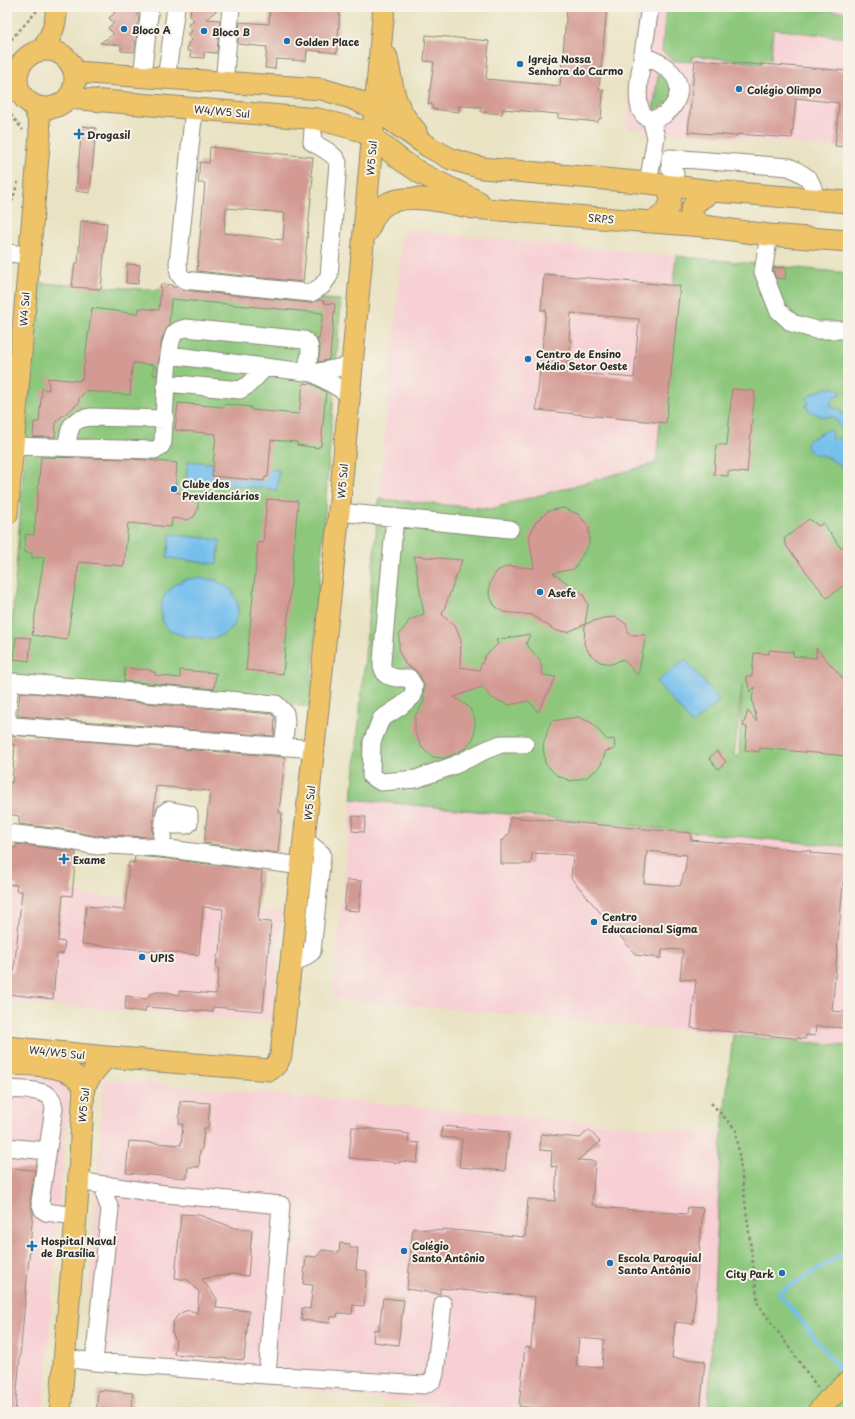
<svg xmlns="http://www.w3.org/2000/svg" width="855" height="1419" font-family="'Playpen Sans',sans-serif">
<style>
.built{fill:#f7cfd4}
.green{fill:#8cc77c;stroke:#5c7954;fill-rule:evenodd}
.water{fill:#74bfed;stroke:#50758c}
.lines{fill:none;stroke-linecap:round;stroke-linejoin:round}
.stream{stroke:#74bfed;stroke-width:4}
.building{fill:#d39a93;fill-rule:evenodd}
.minor-casing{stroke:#8a8777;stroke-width:19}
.major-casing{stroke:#8a8777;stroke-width:23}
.path{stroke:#8a8777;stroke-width:2.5;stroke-dasharray:3 3;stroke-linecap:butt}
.minor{stroke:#fff;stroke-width:17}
.major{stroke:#efc469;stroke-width:21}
.poi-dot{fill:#1f6fb2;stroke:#f7f3e8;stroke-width:1.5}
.labels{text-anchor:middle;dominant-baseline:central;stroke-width:4;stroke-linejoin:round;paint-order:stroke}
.poi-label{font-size:10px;font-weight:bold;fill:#2b2b2b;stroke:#f7f3e8;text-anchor:start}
.street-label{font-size:10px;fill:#2b2b2b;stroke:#f7f3e8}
</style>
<rect width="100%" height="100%" fill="#f7f3e8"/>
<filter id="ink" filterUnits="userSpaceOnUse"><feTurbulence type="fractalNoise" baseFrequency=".025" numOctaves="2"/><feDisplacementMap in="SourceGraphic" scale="8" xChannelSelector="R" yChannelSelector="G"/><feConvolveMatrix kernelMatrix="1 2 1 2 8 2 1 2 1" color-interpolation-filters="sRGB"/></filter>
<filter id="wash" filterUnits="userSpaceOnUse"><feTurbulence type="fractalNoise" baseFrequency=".012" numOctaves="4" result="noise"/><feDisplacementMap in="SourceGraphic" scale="16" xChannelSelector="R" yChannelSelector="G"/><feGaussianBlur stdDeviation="0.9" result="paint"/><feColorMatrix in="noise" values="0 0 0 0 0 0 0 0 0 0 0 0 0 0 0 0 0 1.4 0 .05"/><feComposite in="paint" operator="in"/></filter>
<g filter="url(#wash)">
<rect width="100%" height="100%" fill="#e9e3c3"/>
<path class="built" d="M638,7H848V149L627,128Z
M403,230L676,256L656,463L490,509L379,499Z
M352,799L848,847V1046L332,998Z
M7,888L282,912L272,1022L7,1002Z
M7,1073L70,1079L43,1412H7Z
M104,1079L722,1134L708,1412H499L84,1367Z"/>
<path class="green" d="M666,7H775L848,12V38L773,29L771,60L762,59V64L698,56L692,57V62L673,61L662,51Z
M659,67L669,76L675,98L653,112Z
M676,256L848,273V847L352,799L379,499L490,509L656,463ZM742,686L739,756L738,757L734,756Z
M37,283L341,300L310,707L8,677Z
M733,1035L848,1046V1412H708L722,1134Z"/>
<path class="water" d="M827,388H835L841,391L840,395L835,396L830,405L833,408L839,409L843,415H848V468L846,469C839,466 834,460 826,457C815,452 813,459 805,444L810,439L830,429L832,434L831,438L833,440L838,437L841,442L844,441L845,438L843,431L834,417H823L809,411L806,406L809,402L806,399C812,393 819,391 827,388Z
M188,461L279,470L277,490L186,480Z
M170,534L220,540L217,564L167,558Z
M198,578L216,580L232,590L238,604V614L233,627L223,635L209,639L183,636L168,630L162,620L161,607L164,596L174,585L185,579Z
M685,659L720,701L692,724L657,682Z"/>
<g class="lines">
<path class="stream" d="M839,1368L779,1293L848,1251"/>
</g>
<g id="blocks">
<path class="building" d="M109,7H140L139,13L137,14L139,17L138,23L136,25L138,27L134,52L121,51V45L100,43L114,34L108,28L114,23L109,18L115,13Z
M191,7H221L206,19L220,20L217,53L204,52V58L190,57L191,51H187L188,44L192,40L187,35L192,31L188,25L194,20L190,16Z
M270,7H340L337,53L307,50L306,61L276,59L275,69L265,68L267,47L238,44L240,22L269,24Z
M567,7H607L599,90H603V92L601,119L599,118L598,122L558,118V114L503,109L502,114L481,112V107L459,106V112L432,109V104H428L434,62L424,61L426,35L489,41L486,79L560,86Z
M695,60L763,65V64L848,71V147L835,146L839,103L796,98L792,138L737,134V136L688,132Z
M82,126L96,128L90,193L76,191Z
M210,147L313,157L311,176H313L303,282L197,271L205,183H198L200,162L209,163ZM226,208L285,213L283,240L224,233Z
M81,221L107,223L101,289L72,287L75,263H78Z
M127,264L140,265L138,284L126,283Z
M774,267L786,268L785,279L776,278L773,271Z
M544,274L680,286L666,423L536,410L546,310H541ZM571,313L639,319L634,378L568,372L571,340H569Z
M161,284L172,285V287H178L183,290L310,303L318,300L324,301V303L335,304L330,356L328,360L318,362L320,350L317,339H319L323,313L171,299L169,325L162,338L157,375H153L154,365L133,363L130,383H131L130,395L86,391L79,398V403L56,421L55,437H33L34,422H39L42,389L49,390L48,378L80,381V379H82L92,308L138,314L139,308L159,310Z
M303,383L312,384L326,392L321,446H319V448L297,445V442L271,440L268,477H265L264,481L212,476L216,434L175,430L178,403L223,407L224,404L251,407V410L299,414Z
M732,389L755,391L747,473L728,471V476L714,475L716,445H727Z
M41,457L133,459L177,463L175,492L190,495L195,498L198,503V509L194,517L187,520L172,518L171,527L128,523L124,566L79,562L67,640L32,635L44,557L32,558V553L24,552L26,534L34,535Z
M267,499L298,501L283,674L246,670L258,542L263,543Z
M563,508L578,514L589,527V544L574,569L553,573L583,594L588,605L585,624L603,618L616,617L626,624L629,635H646L638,676L623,659L612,664L600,662L590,654L584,644L585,624L568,632L556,631L532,615L503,612L494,605L489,594L490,582L497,571L508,566L534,568L529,538L535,523L548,511Z
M809,519L819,526L823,523L841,548L848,542V582L827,598L787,547L784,539Z
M414,556L462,560L442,615L455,626L461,640L460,667L479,670L485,656L498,644L496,640L530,634L526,644L540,660L543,675L556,677L538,712L529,701L509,705L492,698L482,687L454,697L469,707L475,720L474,737L466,748L445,758L433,757L422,748L415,732V716L424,702V686L420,675L414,669L406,665L399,652V635L410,620L424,614Z
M16,637L31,638L29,661L14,659Z
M816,648L848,684V756L760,748L759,752L745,750L747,727L743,726L748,711L757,722L752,698L755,687L750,692L746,676H752L754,653L769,654V650L793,652V656L816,658Z
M125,668L151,670V672H155V675L180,678V670L216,673L214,689L124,681Z
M20,692L272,714L275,718L274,736L18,716Z
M578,717L592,723L607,740L614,739L615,749L606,751L600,767L587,777L571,781L556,775L545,763L543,745L551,721Z
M10,735L285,757L279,813H282L278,853L204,843L210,791L156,786L152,837L109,835L97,836L61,829L19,824V816L7,814L8,782L12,783L15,745L9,744Z
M717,751L726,762L718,769L709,758Z
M353,816L366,817L364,832L352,831Z
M510,817L691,833V840L811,851L810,853L848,856V878H844L843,883L832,1011L846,1012L844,1028L816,1026L815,1036L806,1035L805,1039L691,1028L696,980L680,979L683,950L662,949L661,958L636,955L571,878L573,855L532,853L531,864H501V840H504L509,833ZM647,851L687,855L685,870L680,886L644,883Z
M17,844L76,852L72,896L63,895L58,941L65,942L63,954H57L53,999L7,994L8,972H14L22,891H16L17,885L7,884V848H16Z
M135,856L160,858L262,871L258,921L271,922L263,1011L213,1007V1012L146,1007L145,1012L125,1010L126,996L146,999L150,994L157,992H166L179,995V991L216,994L219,969L216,968L217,956L220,953L223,909L203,907L199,955L82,944L86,906L125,910L129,862L134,863Z
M347,880L362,881L359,911L344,910Z
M180,1101L210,1103L208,1128H204L202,1149L200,1151L199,1167H188L187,1178L126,1173L129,1141L181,1145L183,1124H179Z
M442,1126L509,1132L505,1171L459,1167L462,1139L441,1137Z
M352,1127L403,1132V1133L409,1134L408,1142L419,1143L417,1163L400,1161V1163L349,1158Z
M589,1130L600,1142L578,1160L595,1161L592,1205H597V1207L687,1214L688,1207L703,1208L693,1324L675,1322L672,1358L705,1361L700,1412H537V1408L519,1406L525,1347L531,1348L535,1297L440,1288V1294L407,1289L413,1228L442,1231V1229L525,1237L528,1199L555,1201L557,1166L551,1167L552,1151L540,1150L541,1134L580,1138ZM579,1338L604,1340L602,1368L576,1366Z
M7,1168L35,1170L30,1201L33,1213L15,1412H7Z
M181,1214L199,1215L235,1228L252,1230L248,1276L232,1274L202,1279L217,1299L216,1308L249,1311L244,1360L174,1354L176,1341L172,1332L173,1322L178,1315L183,1312L189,1310L197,1313L199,1292L188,1280L175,1278Z
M340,1243L350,1244V1248H358L356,1270L367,1271L364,1306L353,1305L352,1314L338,1313L337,1317H331L330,1323L301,1320L302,1308L310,1309L313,1285L303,1284L306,1256L316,1257L322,1250L339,1252Z
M383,1298L404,1300L398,1345L373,1342L374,1329L379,1330Z
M98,1390L133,1393L131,1412H96Z"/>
</g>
</g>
<g filter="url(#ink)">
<use href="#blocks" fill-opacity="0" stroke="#8a8777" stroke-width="1"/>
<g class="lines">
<defs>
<path id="minor" d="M642,56C663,62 688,78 675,103C666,119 643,128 639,104C637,91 639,79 641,67C644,47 647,27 650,7
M142,77L150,7
M166,79L176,7
M224,83L231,7
M194,109L178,263L179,274L184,280L311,293L322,286L329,276L338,163C335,153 321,148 312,142L314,119
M648,183L656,137L651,119
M672,185L675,174L670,168V158L789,167C807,176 813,178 815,199
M769,235L763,272L778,310L792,323L816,330H848
M7,253L28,255
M169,355L313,373L352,365
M313,373L349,394
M166,383L240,390L248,385L266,367
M14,446L155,450L161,446L163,442C164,424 166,343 175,333C178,329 182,329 186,328L304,340C315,345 308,362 305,372
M66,447C71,427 68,420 91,417L165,419
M339,512L510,529
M395,517L382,661V667L386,675L396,678H409L414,686L413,696L401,706L381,719L372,742L371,776L381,782L416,779L455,765L486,750L501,744H525
M7,692L9,694C8,703 3,722 14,726L315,749
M9,694L10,685L15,682L276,704L285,713L286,722L283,747
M7,833L60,839L96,846L109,845L161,848L165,813L168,810L189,814V823L187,825H164
M161,848L302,866
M290,967L312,952L322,854L304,839
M7,1089C18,1090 41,1089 49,1096C53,1099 53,1104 54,1108L40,1202L43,1210L46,1212L75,1216
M7,1147L47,1151
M65,1358L94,1362L267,1375L281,1205L156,1193L78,1181
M94,1362L110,1209L105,1196L108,1185
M267,1375L424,1385L433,1380L435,1374L443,1304"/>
<path id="major" d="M17 79a29 29 0 1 1 58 0a29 29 0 1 1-58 0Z
M42,50C53,33 55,27 57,7
M387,57C393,89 393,106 416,131
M75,72L322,89L351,98L375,109L429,147L451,159L482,168L648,183L713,191L848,202
M68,98L318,119L359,130L373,138L401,160L422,174L479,202
M653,222C668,212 677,201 665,185
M703,226C678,211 698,200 713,191
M368,231C371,223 375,213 382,207C403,190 448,203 473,208L703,226L769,235L848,241
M7,514C19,387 28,260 40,134L39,121L34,106
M7,1047L107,1057L270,1070C276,1066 279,1062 281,1055L339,512L384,7
M7,1064C27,1065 59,1064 75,1076C79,1079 81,1083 84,1086
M60,1412L78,1192L84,1086L95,1070L107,1057
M818,1412L828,1400L848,1382"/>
</defs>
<use href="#minor" class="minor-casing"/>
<use href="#major" class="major-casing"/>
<path class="path" d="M7,44L36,12V7
M7,110L23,130
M7,219L18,181
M711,1103L736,1130L758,1304L818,1388"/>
<use href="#minor" class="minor"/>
<use href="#major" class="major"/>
</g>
</g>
<g class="poi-dot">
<circle cx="124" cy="29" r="4"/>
<circle cx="204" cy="31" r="4"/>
<circle cx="287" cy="41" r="4"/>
<circle cx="520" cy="64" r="4"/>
<circle cx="739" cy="89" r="4"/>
<path d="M77 128h4v4h4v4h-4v4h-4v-4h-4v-4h4z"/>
<circle cx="528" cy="359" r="4"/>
<circle cx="174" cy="489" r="4"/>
<circle cx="540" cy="592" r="4"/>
<path d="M62 853h4v4h4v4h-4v4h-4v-4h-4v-4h4z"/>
<circle cx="594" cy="922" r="4"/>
<circle cx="142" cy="957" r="4"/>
<path d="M30 1240h4v4h4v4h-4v4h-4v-4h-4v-4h4z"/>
<circle cx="404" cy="1251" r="4"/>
<circle cx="610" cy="1263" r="4"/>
<circle cx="782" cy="1273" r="4"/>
</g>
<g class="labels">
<g class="poi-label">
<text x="132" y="29">Bloco A</text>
<text x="212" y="31">Bloco B</text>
<text x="295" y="41">Golden Place</text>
<text x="528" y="58">Igreja Nossa<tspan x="528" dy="12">Senhora do Carmo</tspan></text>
<text x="747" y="89">Colégio Olimpo</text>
<text x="87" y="134">Drogasil</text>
<text x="536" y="353">Centro de Ensino<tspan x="536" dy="12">Médio Setor Oeste</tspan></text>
<text x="182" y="483">Clube dos<tspan x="182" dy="12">Previdenciários</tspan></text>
<text x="548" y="592">Asefe</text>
<text x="73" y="859">Exame</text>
<text x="602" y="916">Centro<tspan x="602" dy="12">Educacional Sigma</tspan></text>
<text x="150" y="957">UPIS</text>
<text x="41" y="1240">Hospital Naval<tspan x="41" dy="12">de Brasília</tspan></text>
<text x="412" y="1245">Colégio<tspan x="412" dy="12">Santo Antônio</tspan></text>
<text x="618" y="1257">Escola Paroquial<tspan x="618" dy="12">Santo Antônio</tspan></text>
<text x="774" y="1273" text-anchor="end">City Park</text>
</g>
<g class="street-label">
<text transform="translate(222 111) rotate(5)">W4/W5 Sul</text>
<text transform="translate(371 158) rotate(-85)">W5 Sul</text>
<text transform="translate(601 218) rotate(4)">SRPS</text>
<text transform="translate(24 309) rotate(-86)">W4 Sul</text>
<text transform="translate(342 481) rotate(-85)">W5 Sul</text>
<text transform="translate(309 803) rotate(-84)">W5 Sul</text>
<text transform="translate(57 1052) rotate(6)">W4/W5 Sul</text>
<text transform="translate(83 1105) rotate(-84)">W5 Sul</text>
</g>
</g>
<rect width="855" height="1419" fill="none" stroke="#f7f3e8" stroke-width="24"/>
</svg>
